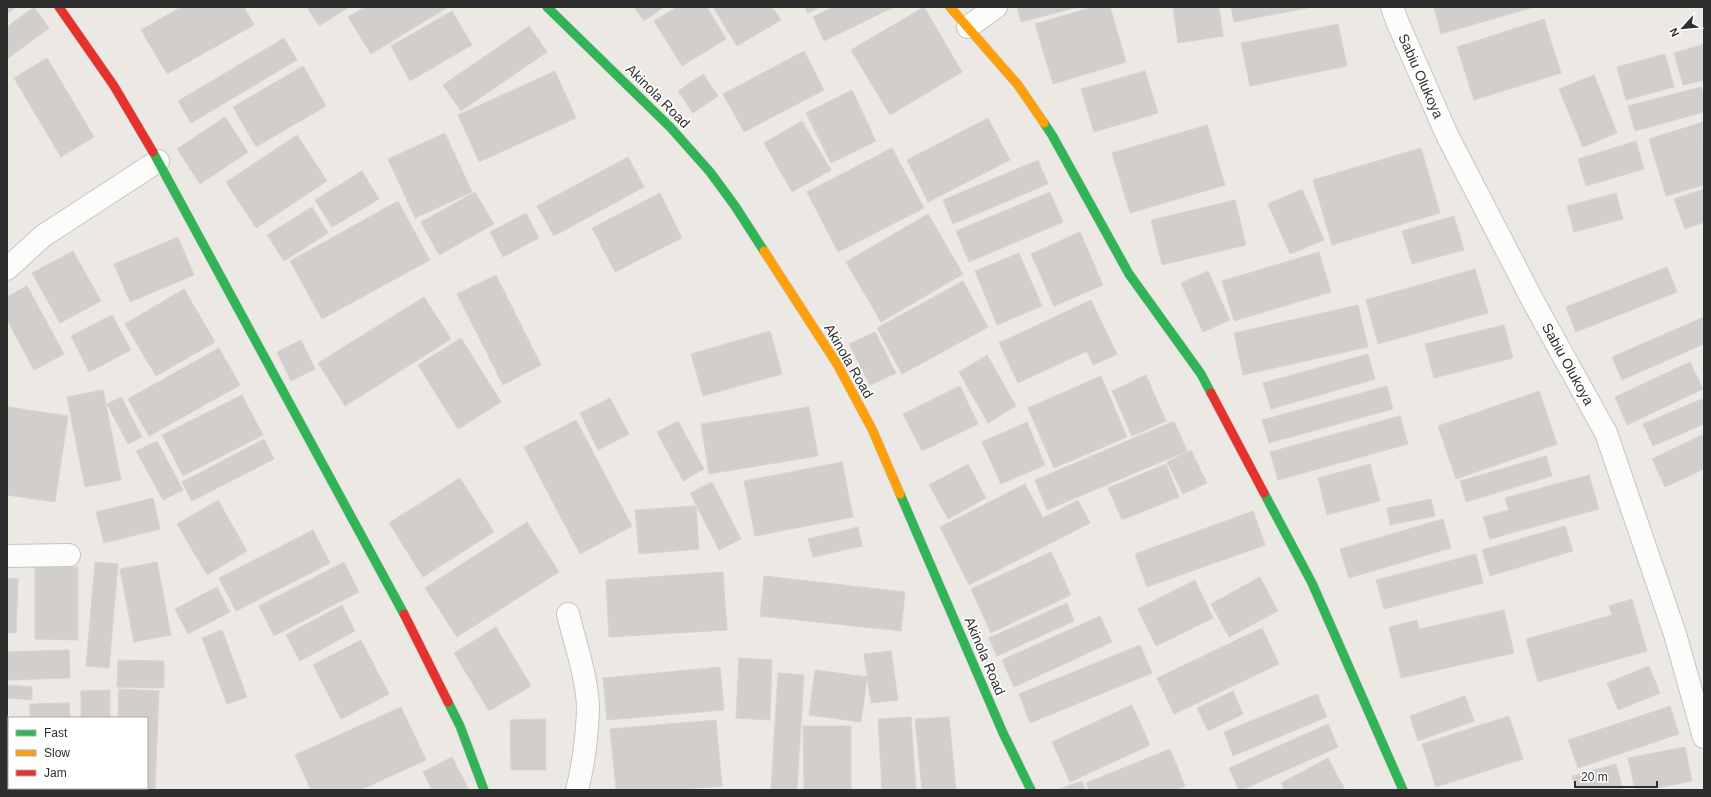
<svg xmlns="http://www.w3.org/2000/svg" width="1711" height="797" font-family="Arial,sans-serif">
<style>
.building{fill:#d1cecb;stroke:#d7d4d0}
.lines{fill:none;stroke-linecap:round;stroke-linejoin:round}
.street-casing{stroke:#c5c4c5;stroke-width:24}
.fast-casing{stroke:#c5c4c5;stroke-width:10}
.slow-casing{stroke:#c5c4c5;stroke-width:10}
.jam-casing{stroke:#c5c4c5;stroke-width:10}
.street{stroke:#fcfcfb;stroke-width:22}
.fast{stroke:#30b455;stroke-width:9}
.slow{stroke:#ff9f0a;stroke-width:9}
.jam{stroke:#e5322d;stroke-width:9}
.labels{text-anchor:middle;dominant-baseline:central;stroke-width:3.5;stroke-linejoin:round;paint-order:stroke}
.street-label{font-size:14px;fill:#2e2e2e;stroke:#fff}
</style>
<rect width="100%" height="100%" fill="#ece8e4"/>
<path class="building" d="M7,7H16L9,13Z
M34,7L49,28L7,59V27Z
M181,7H244L254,25L167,74L141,30Z
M307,7H349L319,26Z
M365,7H448L371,54L348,17Z
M634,7H664L644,21Z
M677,7H707L726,39L682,66L654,21Z
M713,7H772L781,20L737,46Z
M805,7H820L808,13Z
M834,7H894L824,41L813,17Z
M924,7L962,72L890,115L851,50Z
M1017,7H1078L1021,22Z
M1093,7H1110L1126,62L1053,84L1035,24Z
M1173,7H1219L1223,36L1178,43Z
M1231,7H1313L1234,22Z
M1434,7H1534L1441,34Z
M452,11L472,45L410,81L391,46Z
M1544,19L1561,73L1474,100L1457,47Z
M1338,24L1347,66L1250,86L1241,43Z
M529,26L547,52L461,111L443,85Z
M284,38L297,60L191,123L178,101Z
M1704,44V80L1683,85L1674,53Z
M804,51L824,90L744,132L723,94Z
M1665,54L1674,87L1626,100L1617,67Z
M47,58L94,137L61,157L14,78Z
M303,66L326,106L256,147L233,107Z
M555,71L576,118L479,162L458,115Z
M1145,71L1158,113L1094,132L1081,89Z
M703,74L718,96L693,113L678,91Z
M1594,75L1617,133L1583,147L1559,89Z
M1701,87L1704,97V112L1635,131L1628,106Z
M852,90L876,141L831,163L806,113Z
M225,117L248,152L200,184L177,149Z
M988,118L1010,160L928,202L907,160Z
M802,121L831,170L792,192L764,143Z
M1703,122L1704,185L1666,196L1649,139Z
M1207,125L1225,185L1130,213L1112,153Z
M445,133L472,192L415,218L388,159Z
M297,135L327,181L256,228L226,182Z
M1636,141L1644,169L1586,186L1578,159Z
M892,148L924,208L838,252L807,192Z
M1421,148L1440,213L1332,245L1313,180Z
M628,157L644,187L554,236L537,206Z
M1038,160L1048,184L953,224L943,200Z
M362,171L379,199L332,227L315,200Z
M1302,189L1324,240L1290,254L1268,204Z
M1704,189V222L1685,229L1674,199Z
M475,192L494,224L439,255L421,222Z
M1050,192L1063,222L969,262L956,231Z
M660,193L682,238L615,272L592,228Z
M1616,193L1623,219L1574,232L1567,206Z
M1235,200L1246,245L1162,265L1151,220Z
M398,201L430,260L322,319L290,261Z
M312,207L328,233L284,261L267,235Z
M526,213L539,238L503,257L490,232Z
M928,214L963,274L881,322L846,262Z
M1454,216L1464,250L1412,264L1402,231Z
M1080,232L1103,285L1054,306L1031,254Z
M178,237L194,275L130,302L114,264Z
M73,251L101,301L60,323L32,273Z
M1319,252L1331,292L1234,321L1222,281Z
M1019,253L1042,306L997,325L975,271Z
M1667,267L1677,292L1576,332L1566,307Z
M1475,269L1488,313L1378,344L1366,300Z
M1208,271L1230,320L1203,332L1181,283Z
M496,275L541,365L503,385L457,294Z
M963,281L988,327L902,374L877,328Z
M27,286L64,354L34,370L7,320V297Z
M184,289L215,342L156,376L125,324Z
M424,297L451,339L345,406L318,363Z
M1091,300L1117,354L1093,365L1087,351L1018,383L999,343Z
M1358,305L1368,347L1243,375L1234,333Z
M112,315L131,350L89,372L71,336Z
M1704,317V344L1622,380L1612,357Z
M1504,325L1513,358L1434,378L1425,344Z
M770,331L782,374L703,396L691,354Z
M875,332L896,373L870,385L849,344Z
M461,338L501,402L458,429L418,365Z
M301,340L315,369L291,381L277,352Z
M219,348L240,385L149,436L128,399Z
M1368,354L1375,379L1271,409L1263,383Z
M987,355L1016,406L988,423L959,372Z
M1690,362L1703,389L1627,425L1615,397Z
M1146,375L1166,421L1132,436L1112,391Z
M1101,376L1127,437L1054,468L1028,408Z
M960,386L978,424L922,451L903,414Z
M1387,386L1393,409L1269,443L1262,420Z
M103,390L121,480L85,487L67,397Z
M1539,391L1557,444L1456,479L1438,426Z
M242,395L263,435L183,476L162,435Z
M121,397L142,437L128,444L107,404Z
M610,398L629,434L598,450L580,413Z
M1704,398V424L1653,446L1643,424Z
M8,407L68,416L55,502L7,495Z
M809,407L818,456L709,474L701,424Z
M1400,416L1408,444L1278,480L1270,452Z
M576,420L632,526L580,554L524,447Z
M678,421L704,469L683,481L657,432Z
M1174,421L1187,451L1047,510L1035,480Z
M1027,422L1045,465L1001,484L982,442Z
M1704,434V469L1665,487L1652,459Z
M264,439L274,459L192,501L182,482Z
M157,441L183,490L163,500L136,451Z
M1191,450L1207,483L1183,494L1167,462Z
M1546,456L1552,476L1466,502L1460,481Z
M842,462L853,517L755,536L744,481Z
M968,464L986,498L948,519L929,485Z
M1166,464L1179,497L1122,520L1108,488Z
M1370,464L1380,501L1327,515L1318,478Z
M1589,475L1599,509L1490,539L1483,517L1509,510L1505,498Z
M460,478L494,532L423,577L389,523Z
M712,482L741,539L719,550L690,493Z
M1025,484L1043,518L1078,500L1090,523L969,585L940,527Z
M153,498L160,529L104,543L96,512Z
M1431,499L1435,516L1390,525L1387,508Z
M218,500L247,551L207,575L177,524Z
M696,506L699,549L639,554L635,510Z
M1253,511L1265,545L1147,587L1135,554Z
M1443,519L1451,548L1349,578L1340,549Z
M527,522L559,572L457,637L425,588Z
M1565,526L1573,551L1490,576L1482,550Z
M858,527L862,546L813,557L808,539Z
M313,530L330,563L236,611L219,578Z
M1051,552L1071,595L991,633L971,589Z
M1476,554L1483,583L1384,609L1376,580Z
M95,562L118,564L109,668L86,666Z
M157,562L171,635L134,642L120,569Z
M344,562L359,592L274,636L259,606Z
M35,567H78V640L35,639Z
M723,572L727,630L609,637L606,580Z
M764,576L905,592L901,631L760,616Z
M1260,577L1278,611L1229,637L1211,604Z
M7,578L18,579L16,633H7Z
M1195,580L1213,618L1156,646L1138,609Z
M217,587L230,612L188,634L175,609Z
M1632,599L1647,651L1538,682L1526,639L1612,615L1609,606Z
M1067,603L1074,621L997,656L989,638Z
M342,605L355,631L300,661L286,635Z
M1504,610L1514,653L1401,678L1389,627L1417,620L1419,629Z
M1100,616L1112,642L1014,687L1002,660Z
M496,627L531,686L489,711L454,653Z
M1262,628L1279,664L1174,714L1157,678Z
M222,630L247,697L227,704L202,638Z
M361,640L389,694L341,719L313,665Z
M1140,645L1152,673L1030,723L1019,694Z
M69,650L70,678L7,680V652Z
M891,651L898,700L871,703L864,654Z
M739,658L772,660L770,720L736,718Z
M118,660L164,661V688L117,687Z
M1649,666L1660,693L1618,710L1607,683Z
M720,667L724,710L607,720L603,678Z
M815,670L867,677L861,722L809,715Z
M778,673L804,675L797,790H771Z
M7,685L32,687V700L7,698Z
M119,689L159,691L155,790H115V788H147V718H118Z
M110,690V718H81V691Z
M1233,691L1243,714L1208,731L1197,708Z
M1317,694L1327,717L1233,756L1224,732Z
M1465,696L1474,721L1418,741L1410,716Z
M69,703L70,718H30V704Z
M1132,705L1150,745L1070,782L1052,742Z
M1670,706L1679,734L1578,768L1568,740Z
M401,707L426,760L360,790H311L295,755Z
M1509,716L1523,759L1436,787L1422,744Z
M911,717L916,790H882L878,719Z
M949,717L956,790H922L915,719Z
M546,719V770H511L510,720Z
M716,720L722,786L674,790H616L610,729Z
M1328,724L1338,747L1242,790H1239L1229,768Z
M803,726H851V790H804Z
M1685,747L1692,781L1647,790H1635L1628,758Z
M1170,749L1185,786L1176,790H1089L1086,783Z
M452,757L469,790H432L423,772Z
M1328,758L1344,788L1340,790H1285L1281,783Z
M1616,764L1623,790H1576L1572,776Z
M1082,781L1085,790H1057Z
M82,788H112V790H82Z"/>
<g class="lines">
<defs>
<path id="street" d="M1392,7L1397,21L1447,135L1534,303L1606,433L1675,634L1704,737
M968,27L996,7
M7,269L43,236L158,161
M7,556L69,555
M568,614C575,643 588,680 588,710C587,735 583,767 577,790"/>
<path id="fast" d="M547,7L671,128L710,172L735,206L764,251
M1044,123L1052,135L1129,274L1201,374L1211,393
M153,152L404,614
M1264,493L1312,583L1403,790
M900,494L1003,733L1031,790
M448,702L460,726L484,790"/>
<path id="slow" d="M950,7L1018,85L1044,123
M764,251L837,364L872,429L900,494"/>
<path id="jam" d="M59,7L114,86L153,152
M1211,393L1264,493
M404,614L448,702"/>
</defs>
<use href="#street" class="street-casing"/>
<use href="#fast" class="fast-casing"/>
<use href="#slow" class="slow-casing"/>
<use href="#jam" class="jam-casing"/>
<use href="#street" class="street"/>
<use href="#fast" class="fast"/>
<use href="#slow" class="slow"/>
<use href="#jam" class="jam"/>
</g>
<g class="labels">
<g class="street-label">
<text transform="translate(1421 76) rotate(66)">Sabiu Olukoya</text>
<text transform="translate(658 96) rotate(45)">Akinola Road</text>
<text transform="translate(849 361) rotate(60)">Akinola Road</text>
<text transform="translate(1568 364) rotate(61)">Sabiu Olukoya</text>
<text transform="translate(985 656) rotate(67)">Akinola Road</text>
</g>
</g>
<rect width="1711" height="797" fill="none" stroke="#2e2e2e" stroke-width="16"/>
<rect x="8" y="717" width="140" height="72" fill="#ffffff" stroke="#ababab"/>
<rect x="16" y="730" width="20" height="6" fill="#30b455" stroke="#ababab"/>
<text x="44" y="737" font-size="12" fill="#2e2e2e">Fast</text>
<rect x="16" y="750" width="20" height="6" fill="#ff9f0a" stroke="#ababab"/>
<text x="44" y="757" font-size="12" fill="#2e2e2e">Slow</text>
<rect x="16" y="770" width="20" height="6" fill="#e5322d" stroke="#ababab"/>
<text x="44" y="777" font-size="12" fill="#2e2e2e">Jam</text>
<g transform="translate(1683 28) rotate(243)" stroke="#ffffff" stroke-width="3" paint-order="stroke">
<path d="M0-3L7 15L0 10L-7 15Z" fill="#2e2e2e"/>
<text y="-6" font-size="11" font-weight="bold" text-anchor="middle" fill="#2e2e2e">N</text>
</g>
<path d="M1575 781v6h82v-6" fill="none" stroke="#2e2e2e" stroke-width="2"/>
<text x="1581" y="781" font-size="12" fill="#2e2e2e" stroke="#ffffff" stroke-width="3" paint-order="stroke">20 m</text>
</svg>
